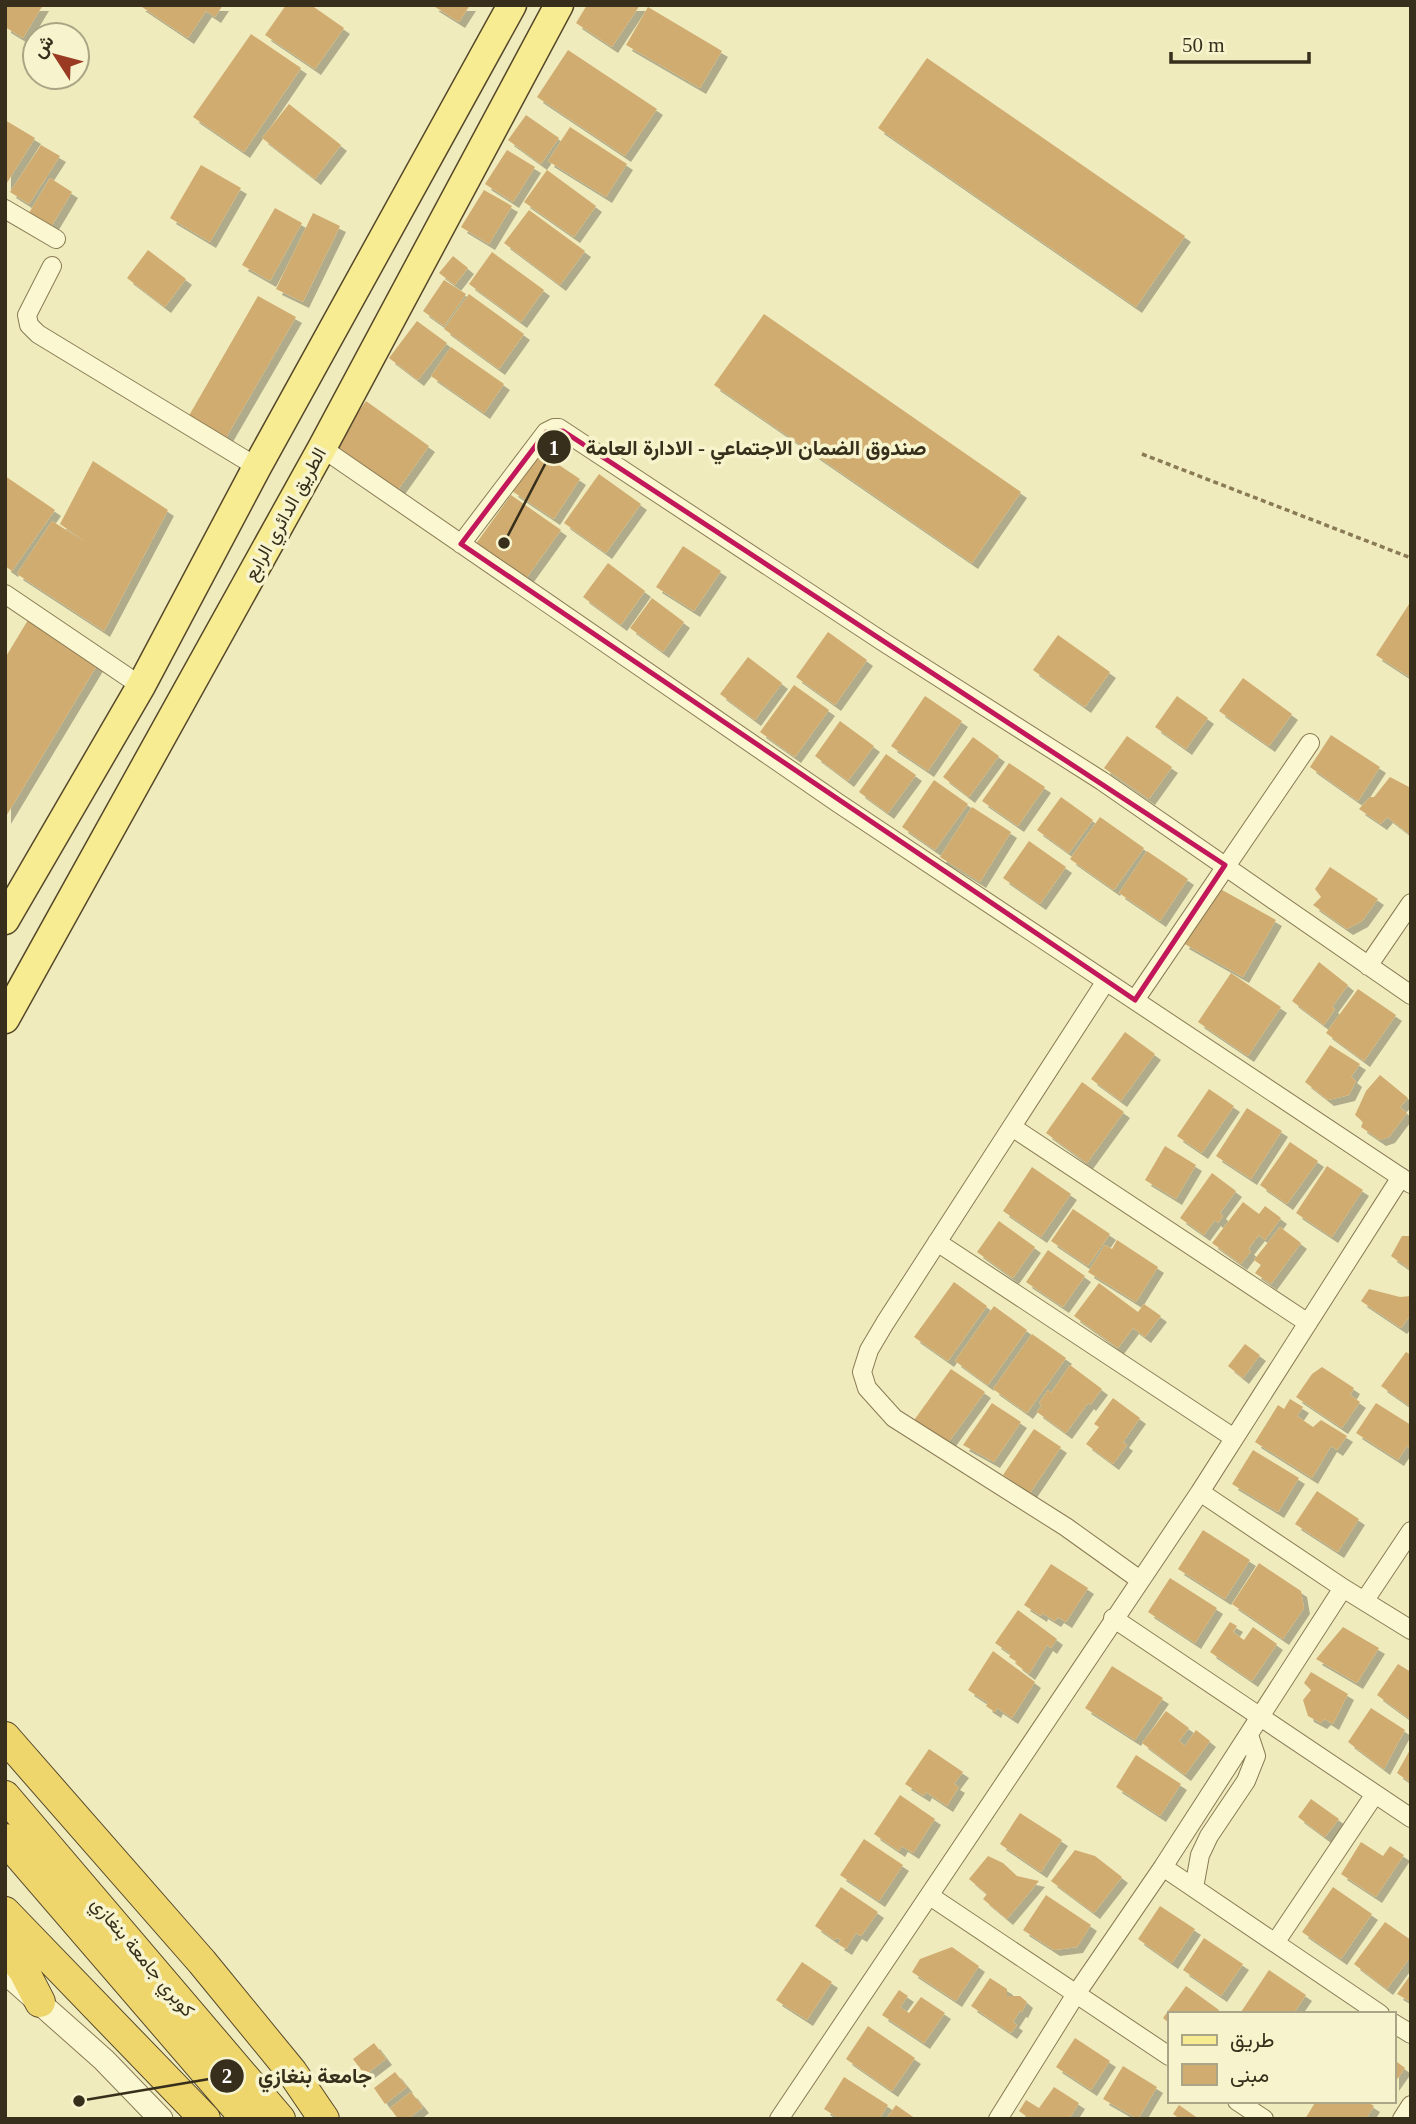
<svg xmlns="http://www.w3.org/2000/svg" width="1416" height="2124" font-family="'Times New Roman',Vazirmatn,serif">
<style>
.building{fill:#d1ac70;filter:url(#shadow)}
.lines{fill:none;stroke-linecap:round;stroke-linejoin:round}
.minor-casing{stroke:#897b55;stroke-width:20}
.tertiary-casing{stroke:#897b55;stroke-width:25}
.primary-casing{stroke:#56482a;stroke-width:31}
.trunk-casing{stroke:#56482a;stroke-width:32}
.path{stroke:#897b55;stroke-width:3.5;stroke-dasharray:5 3.5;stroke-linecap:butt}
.minor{stroke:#fbf7d0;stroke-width:18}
.tertiary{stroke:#fbf7d0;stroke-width:23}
.primary{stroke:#f7ec92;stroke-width:28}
.trunk{stroke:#eed66c;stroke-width:30}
.marked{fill:none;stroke:#c2185b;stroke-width:5;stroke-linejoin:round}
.labels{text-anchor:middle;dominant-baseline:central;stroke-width:7;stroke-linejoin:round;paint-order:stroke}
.street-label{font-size:19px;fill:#372e1b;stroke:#f7f4cd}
.leader{fill:none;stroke:#372e1b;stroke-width:2.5}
.callout-dot{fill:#372e1b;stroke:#f7f4cd;stroke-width:2.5}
.mark-label{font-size:21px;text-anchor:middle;font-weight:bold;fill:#fff}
.callout-label{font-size:21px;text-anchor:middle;font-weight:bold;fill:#372e1b;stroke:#f7f4cd;stroke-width:7;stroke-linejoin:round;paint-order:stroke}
</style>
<defs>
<filter id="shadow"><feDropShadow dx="6" dy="6" stdDeviation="0" flood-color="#0004"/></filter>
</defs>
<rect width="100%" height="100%" fill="#f0ebbd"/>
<path class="building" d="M5,5H43L23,38L5,27Z
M139,5H223L215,17L206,11L188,38Z
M286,5H311L344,28L315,69L265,35Z
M432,5H470L459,22Z
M587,5H640L612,47L576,23Z
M648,7L722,51L700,88L626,45Z
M251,34L301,68L244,152L193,117Z
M568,50L657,109L625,156L537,97Z
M927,58L1185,236L1136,307L878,128Z
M289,104L341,145L315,179L262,138Z
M526,115L559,138L541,164L508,140Z
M5,120L35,138L5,186Z
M570,127L627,164L606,197L548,161Z
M41,145L60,156L29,204L10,192Z
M507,150L535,167L513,202L485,184Z
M201,165L241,188L210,242L170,218Z
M547,170L596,206L574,237L524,202Z
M50,178L72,192L51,227L29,213Z
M484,190L512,206L489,244L461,227Z
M275,208L302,223L270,281L242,265Z
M529,210L585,251L560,285L504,243Z
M313,213L340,226L303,302L276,289Z
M148,250L186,279L165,307L127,278Z
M492,252L544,290L521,322L469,284Z
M453,256L468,268L455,285L439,273Z
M444,280L466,294L444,326L423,311Z
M469,294L524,334L499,369L444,329Z
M258,296L296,317L224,441L187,419Z
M764,314L1021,492L972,563L714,385Z
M417,321L447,343L418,380L389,358Z
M451,347L504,384L484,413L431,376Z
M366,401L429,446L395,494L332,449Z
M538,451L580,479L554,519L512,491Z
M93,461L168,510L104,631L17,574L52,521L87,543L60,524Z
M599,474L641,504L606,553L564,523Z
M5,476L55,510L12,571L5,566Z
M511,495L561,530L525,580L475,545Z
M683,546L721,571L694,611L656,587Z
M608,563L645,591L621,625L583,597Z
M652,598L684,622L663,652L630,628Z
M1411,601V678L1376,655Z
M28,620L99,662L5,818V658Z
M828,632L867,660L835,705L796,677Z
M1058,635L1110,672L1085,707L1033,670Z
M748,657L782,683L755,720L720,694Z
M1243,678L1292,714L1269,746L1219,711Z
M794,685L829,710L795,757L760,732Z
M925,696L962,721L928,771L891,746Z
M1177,696L1208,718L1186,749L1155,727Z
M840,721L874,746L848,781L815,756Z
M1331,735L1380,767L1358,801L1310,767Z
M1127,736L1172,767L1149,799L1104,768Z
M973,737L999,756L969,797L943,777Z
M886,754L916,775L888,813L859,792Z
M1009,763L1045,787L1018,826L982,801Z
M1390,777L1411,788V832L1409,834L1387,817L1381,824L1359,809L1370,797H1374Z
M934,780L968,804L935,850L902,827Z
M1061,797L1093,820L1069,853L1037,830Z
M972,807L1011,832L980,882L940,857Z
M1100,817L1144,848L1114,890L1070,859Z
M1029,841L1066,867L1040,904L1003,878Z
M1147,851L1188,879L1160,921L1119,893Z
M1330,867L1378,899L1362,921L1347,929L1313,905L1321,897L1315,889Z
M1215,886L1276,920L1243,977L1183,943Z
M1319,962L1348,985L1332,1007L1335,1009L1324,1025L1292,1001Z
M1231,973L1281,1007L1248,1056L1198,1022Z
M1358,989L1396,1015L1364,1061L1326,1033Z
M1125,1032L1155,1054L1121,1101L1091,1079Z
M1330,1045L1360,1064L1351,1077L1356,1081L1349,1095L1328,1100L1305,1082Z
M1380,1075L1408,1098L1400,1107L1407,1113L1389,1137L1380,1140L1361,1127L1363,1122L1355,1115L1366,1091Z
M1082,1082L1124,1112L1087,1163L1046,1133Z
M1209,1089L1234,1106L1202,1153L1177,1136Z
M1247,1108L1282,1131L1251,1179L1216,1156Z
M1290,1142L1318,1161L1287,1204L1260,1185Z
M1165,1146L1196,1165L1176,1199L1145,1180Z
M1327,1166L1363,1190L1332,1237L1296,1213Z
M1032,1167L1071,1194L1041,1237L1003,1211Z
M1212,1173L1236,1191L1220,1213L1223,1216L1218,1223L1215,1220L1204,1235L1180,1218Z
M1243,1202L1259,1214L1265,1206L1281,1218L1265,1240L1259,1235L1248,1249L1251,1251L1241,1264L1212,1243Z
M1073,1209L1110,1234L1088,1266L1051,1241Z
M999,1221L1035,1247L1013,1278L977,1252Z
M1280,1227L1301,1243L1271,1284L1255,1273L1261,1265L1254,1260Z
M1402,1236H1411V1270L1391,1256Z
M1117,1240L1158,1267L1136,1302L1088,1272L1105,1245L1112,1249Z
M1048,1250L1085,1276L1063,1307L1026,1282Z
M954,1282L987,1306L948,1361L914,1337Z
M1099,1283L1138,1312L1144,1304L1161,1316L1145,1337L1133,1328L1118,1348L1074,1316Z
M1369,1289L1400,1297L1411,1296V1314L1401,1328L1361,1301Z
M994,1306L1027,1330L988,1385L955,1361Z
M1032,1334L1066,1358L1027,1413L993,1389Z
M1245,1344L1260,1355L1243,1378L1228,1366Z
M1406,1352L1411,1355V1407L1381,1386Z
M1070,1365L1102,1389L1090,1405L1088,1403L1066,1433L1037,1412L1042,1405L1039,1403L1048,1390L1051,1393Z
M1322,1367L1354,1388L1350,1395L1360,1402L1342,1428L1296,1397L1312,1374Z
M951,1369L985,1392L945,1447L912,1423Z
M1113,1398L1140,1418L1123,1442L1127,1445L1113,1464L1086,1444L1099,1427L1094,1424Z
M1290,1399L1303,1407L1297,1416L1313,1427L1321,1420L1347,1436L1337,1450L1331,1446L1312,1478L1255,1442L1278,1405L1284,1409Z
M992,1403L1021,1422L994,1462L963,1445Z
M1376,1403L1411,1425V1449L1407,1446L1398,1460L1356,1433Z
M1034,1429L1061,1447L1030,1493L1003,1475Z
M1253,1450L1299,1478L1278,1512L1232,1484Z
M1317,1491L1359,1519L1338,1552L1295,1524Z
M1203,1530L1250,1560L1225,1599L1178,1569Z
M1259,1563L1301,1591L1304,1608L1283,1639L1232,1604Z
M1051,1564L1088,1588L1066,1622L1058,1617L1055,1621L1042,1613L1041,1616L1024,1605Z
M1170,1578L1217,1608L1195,1643L1148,1612Z
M1018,1610L1057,1639L1051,1648L1047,1645L1029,1674L1016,1664L1017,1662L1009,1657L1011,1654L995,1643Z
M1230,1622L1237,1626L1233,1632L1244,1640L1253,1627L1277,1644L1252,1681L1210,1652Z
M1343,1627L1379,1648L1357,1683L1316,1659Z
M993,1651L1035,1682L1012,1718L997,1708L995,1712L986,1706L988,1703L968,1690Z
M1398,1664L1411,1672V1720L1377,1695Z
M1112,1666L1163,1698L1135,1740L1085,1708Z
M1311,1672L1348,1694L1333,1724L1325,1719L1321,1723L1308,1716L1303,1700L1311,1690L1304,1683Z
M1371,1708L1405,1730L1384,1769L1348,1742Z
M1166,1711L1189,1728L1179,1741L1185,1746L1196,1730L1210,1741L1185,1775L1142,1743Z
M1411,1748V1783L1397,1773Z
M929,1749L963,1772L954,1784L959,1787L947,1806L926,1792L924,1796L905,1784Z
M1136,1755L1181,1784L1160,1816L1116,1787Z
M900,1795L935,1819L913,1853L902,1846L899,1851L874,1834Z
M1311,1799L1339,1819L1325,1837L1298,1817Z
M1020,1813L1062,1840L1041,1872L1000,1844Z
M864,1839L903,1865L879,1901L840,1875Z
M1361,1842L1383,1856L1390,1846L1404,1855L1376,1897L1341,1874Z
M1075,1850L1095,1856L1122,1877L1094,1913L1051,1881Z
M988,1856L1003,1863L1017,1876L1039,1881L1007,1919L983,1899L987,1894L969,1879Z
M841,1887L878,1912L861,1936L856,1933L846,1949L838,1944L841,1940L837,1938L835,1940L815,1926Z
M1333,1887L1372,1914L1341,1959L1302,1932Z
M1046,1895L1091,1925L1077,1947L1054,1950L1023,1930Z
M1160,1906L1195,1929L1172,1963L1138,1939Z
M1385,1922L1411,1940V1956L1387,1989L1354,1964Z
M1204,1938L1243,1964L1221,1996L1183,1970Z
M952,1947L979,1966L956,2001L912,1972L920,1959Z
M802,1962L832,1982L807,2020L776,2000Z
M1269,1970L1306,1995L1293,2014H1244L1241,2012Z
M1411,1974V2002L1397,1994Z
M990,1978L1007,1989V1996H1020L1027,2002L1022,2012L1020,2011L1013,2022L1017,2025L1011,2033L971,2006Z
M1186,1986L1219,2010L1217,2014H1169V2023L1163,2018Z
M899,1990L908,1996L900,2007L909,2013L921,1997L945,2013L924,2043L882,2015Z
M868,2026L915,2058L892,2091L846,2059Z
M1075,2038L1110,2061L1091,2090L1056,2067Z
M374,2043L386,2059L365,2075L353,2059Z
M1393,2059L1405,2068L1393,2085Z
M1123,2066L1157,2087L1138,2119L1103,2099Z
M395,2072L407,2087L385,2104L374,2088Z
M844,2077L888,2105L879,2119H840L824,2109Z
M1054,2087L1079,2103L1069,2119H1030L1019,2111L1026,2100L1039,2108Z
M411,2092L423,2107L408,2119H398L390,2108Z
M1316,2101H1366L1374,2106L1366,2119H1305Z
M896,2105L916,2119H886Z
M1179,2105L1199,2119H1180L1173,2114Z"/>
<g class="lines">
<defs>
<path id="minor" d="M5,209L56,239
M52,266L27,315L29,325L38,334L257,467
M322,448L838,803L1411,1184
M461,544L546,432L554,428H559L885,643L1102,781L1411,995
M5,594L141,686
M1368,966L1411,903
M1106,981L885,1323L869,1350L862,1372L867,1388L894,1418L1066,1527L1140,1580
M1135,1000L1310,743
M1012,1127L1308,1323
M937,1242L1234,1438
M1200,1492L1343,1588L1411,1630
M1365,1600L1411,1531
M1113,1618L1411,1818
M1163,1867L1380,2014
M1194,1888L1200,1855L1209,1836L1246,1781L1256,1756L1249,1735
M930,1896L1169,2056
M1275,1943L1375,1794
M1393,2023L1411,2034
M1237,2101L1264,2119
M779,2119L1200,1492L1401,1177
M998,2119L1076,1994L1163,1867L1343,1588
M1402,2119L1411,2105"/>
<path id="tertiary" d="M5,1972L104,2060L161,2119"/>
<path id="primary" d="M5,920L141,686L257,467L512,5
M5,1019L322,448L559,5"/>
<path id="trunk" d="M5,1737L202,1962L292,2072L324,2119
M5,1796L280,2119
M5,1839L246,2119
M5,1912L205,2119
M5,1947L24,1971L40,2002"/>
</defs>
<use href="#minor" class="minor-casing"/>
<use href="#tertiary" class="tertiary-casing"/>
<use href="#primary" class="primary-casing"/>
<use href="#trunk" class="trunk-casing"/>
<path class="path" d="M1142,454L1411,558"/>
<use href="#minor" class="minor"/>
<use href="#tertiary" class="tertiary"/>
<use href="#primary" class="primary"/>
<use href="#trunk" class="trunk"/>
</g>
<path class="marked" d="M563,431L1225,865L1135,1000L461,544L546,432Z"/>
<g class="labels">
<g class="street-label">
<text transform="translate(285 514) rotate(-61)">الطريق الدائري الرابع</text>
<text transform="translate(143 1957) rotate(50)">كوبري جامعة بنغازي</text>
</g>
</g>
<path class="leader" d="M504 543L554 447M79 2101L227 2076"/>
<g class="callout-dot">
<circle cx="504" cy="543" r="7"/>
<circle cx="79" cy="2101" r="7"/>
<circle cx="554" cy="447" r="18"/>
<circle cx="227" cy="2076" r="18"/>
</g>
<g class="mark-label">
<text x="554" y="455">1</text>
<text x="227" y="2083">2</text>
</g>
<g class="callout-label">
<text x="756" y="455">صندوق الضمان الاجتماعي - الادارة العامة</text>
<text x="315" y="2083">جامعة بنغازي</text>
</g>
<rect width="1416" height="2124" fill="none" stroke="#372e1b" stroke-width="14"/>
<rect x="1168" y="2012" width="228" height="91" fill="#f7f4cd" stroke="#aaa586" stroke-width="2"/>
<rect x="1182" y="2035" width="35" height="10" fill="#f7ec92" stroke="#aaa586" stroke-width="2"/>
<text x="1230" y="2047" font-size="21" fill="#372e1b">طريق</text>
<rect x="1182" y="2064" width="35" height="21" fill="#d1ac70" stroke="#aaa586" stroke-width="2"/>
<text x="1230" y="2082" font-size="21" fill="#372e1b">مبنى</text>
<g transform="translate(56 56) rotate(306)"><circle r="33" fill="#f7f4cd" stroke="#aaa586" stroke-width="2"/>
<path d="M0-5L12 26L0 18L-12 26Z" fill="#9b3a22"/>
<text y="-10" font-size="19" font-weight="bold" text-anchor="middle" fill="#372e1b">ش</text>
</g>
<path d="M1171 52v10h138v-10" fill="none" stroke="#372e1b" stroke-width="3.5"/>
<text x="1182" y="52" font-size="21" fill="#372e1b" stroke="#f7f4cd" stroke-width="5" paint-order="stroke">50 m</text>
</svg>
